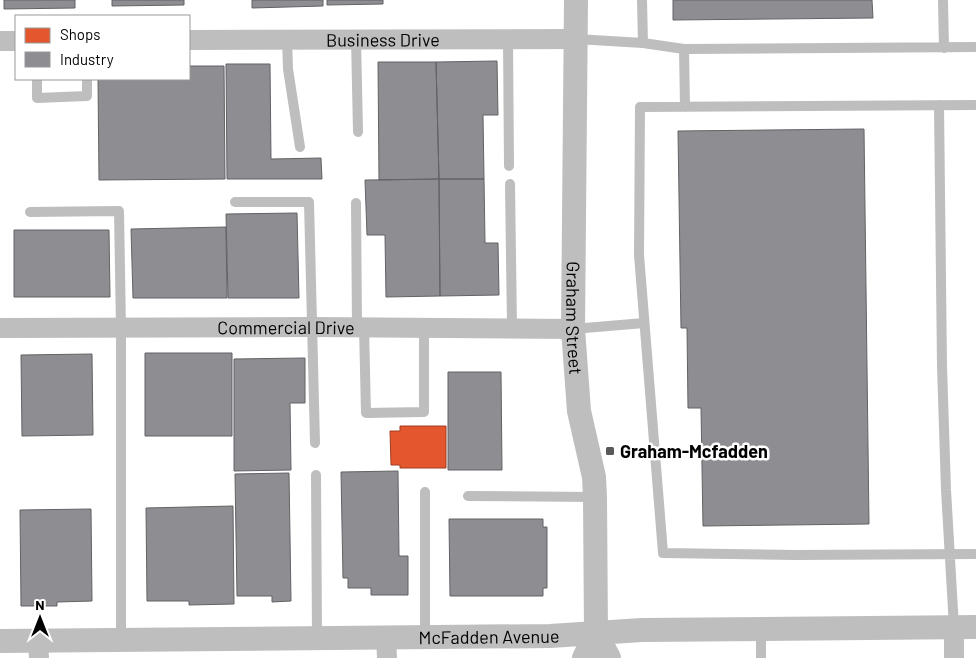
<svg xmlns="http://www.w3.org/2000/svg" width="976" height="658" font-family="Barlow,sans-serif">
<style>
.shops{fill:#e4572e;stroke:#a03d20}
.industry{fill:#8d8d92;stroke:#636366}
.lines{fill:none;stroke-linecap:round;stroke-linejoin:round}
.service{stroke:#bebebe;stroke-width:10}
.minor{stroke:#bebebe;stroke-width:20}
.tertiary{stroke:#bebebe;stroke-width:24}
.poi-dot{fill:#595959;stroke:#fff;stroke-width:2}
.labels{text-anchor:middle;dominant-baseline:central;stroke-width:5;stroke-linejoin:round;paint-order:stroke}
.street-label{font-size:18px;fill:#000;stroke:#fff}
.poi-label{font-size:18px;font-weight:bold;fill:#000;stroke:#fff;text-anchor:start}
</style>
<rect width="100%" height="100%" fill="#fff"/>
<path class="shops" d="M400,426H446V468H400V465H391L390,431H400Z"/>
<path class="industry" d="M4,0H75V8L4,9Z
M112,0H184V5L112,6Z
M252,0H323V6L252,8Z
M327,0H383V4L327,5Z
M673,0H872L873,18L673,20Z
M497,61L498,115H483L484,179H439L436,62Z
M378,62H436L439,179L379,180Z
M226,64H270L271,159L321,158L322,179H227Z
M189,66H224L225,179L99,180L98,79H189Z
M864,129L869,524L703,526L701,408H688L687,328H681L678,131Z
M439,179L440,296L386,297L385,235H367L365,180Z
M439,179H484L485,243H498L499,295L440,296Z
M297,213L299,298H228L226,214Z
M226,227L227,298H133L131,229Z
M14,230H109L110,297H14Z
M145,353H232V436H145Z
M92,354L93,435L22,436L21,355Z
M305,358V403H290L291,470L234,471V359Z
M448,372H501L502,470H448Z
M398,471L399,556H408V595H371V588H348V578H343L341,472Z
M289,473L291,601L272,602V596H237L235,474Z
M233,506L234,604L189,605V601H147L146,508Z
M91,509L92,601L57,602V606H21L20,510Z
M449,519H543V527H547V588H543V596H450Z"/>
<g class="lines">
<path class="service" d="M642,0L643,43
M943,0L944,48
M287,39L288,69L300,147
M356,39L358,132
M508,39L509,166
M576,39L643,43L684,49L976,47
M684,49L685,107
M37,79V98L87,96V79
M939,105L942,366L946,490L954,627
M976,105L640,107L639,255L663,553L795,555L976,554
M510,184L512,328
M235,202H309L315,443
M356,203L357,327
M30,212L119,211L121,328V640
M364,327L366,413L424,412V328
M573,329L644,323
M316,475L317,638
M425,492V637
M468,496L595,497
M761,629V658"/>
<g class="minor">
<path id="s1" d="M189,40L576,39"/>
<path d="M0,41H16"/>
<path id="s2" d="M0,328L312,327L573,329"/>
<path d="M954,627V658"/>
<path d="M386,638L387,658"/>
<path d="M38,641L39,658"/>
</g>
<g class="tertiary">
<path id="s3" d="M576,0L573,329L579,411L594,477L595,497L596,633L584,658"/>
<path d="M596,633L609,658"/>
<path id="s4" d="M0,641L550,636L642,630L976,627"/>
</g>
</g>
<rect class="poi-dot" x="605" y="446" width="10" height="10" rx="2.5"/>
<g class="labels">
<g class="street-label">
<text stroke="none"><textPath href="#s1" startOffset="194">Business Drive</textPath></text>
<text stroke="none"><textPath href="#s3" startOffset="318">Graham Street</textPath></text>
<text stroke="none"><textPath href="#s2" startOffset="286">Commercial Drive</textPath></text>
<text stroke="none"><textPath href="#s4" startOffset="489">McFadden Avenue</textPath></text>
</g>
<g class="poi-label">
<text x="620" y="451">Graham-Mcfadden</text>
</g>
</g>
<rect x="15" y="15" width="175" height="65" fill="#ffffff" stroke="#999999"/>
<rect x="25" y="28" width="25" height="15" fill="#e4572e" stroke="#999999"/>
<text x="60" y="40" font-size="15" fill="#000000">Shops</text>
<rect x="25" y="52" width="25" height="15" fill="#8d8d92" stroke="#999999"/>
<text x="60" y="65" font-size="15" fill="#000000">Industry</text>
<g transform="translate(40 618)" stroke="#ffffff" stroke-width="4" paint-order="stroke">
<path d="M0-4L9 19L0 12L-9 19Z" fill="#000000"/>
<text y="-8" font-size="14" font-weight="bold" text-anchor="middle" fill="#000000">N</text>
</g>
</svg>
